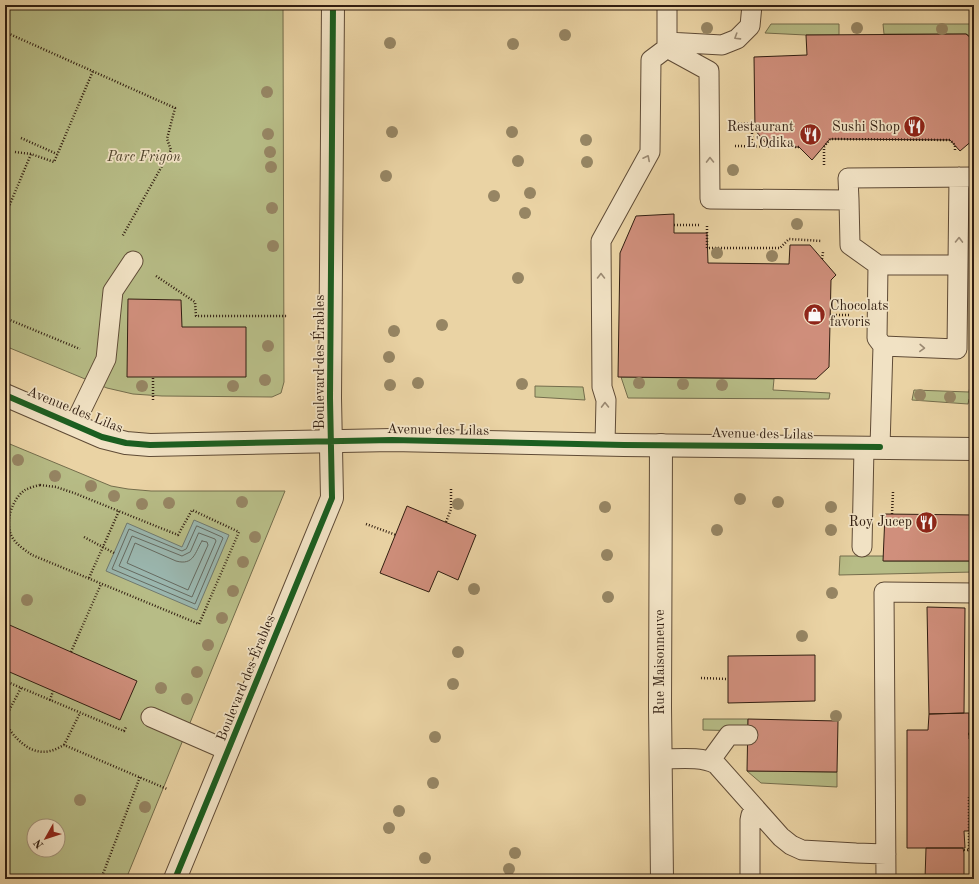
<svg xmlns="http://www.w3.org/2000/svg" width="979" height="884" font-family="'Old Standard TT',serif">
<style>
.green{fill:#b7bc86;stroke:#746d4c;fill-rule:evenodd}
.water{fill:#9ab6ae;stroke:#70796f}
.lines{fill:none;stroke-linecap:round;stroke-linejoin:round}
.shore{stroke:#666a60;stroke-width:1}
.building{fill:#d08f7c;stroke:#311e11}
.service-casing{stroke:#5f4b36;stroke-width:21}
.minor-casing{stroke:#5f4b36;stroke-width:24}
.tertiary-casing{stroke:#5f4b36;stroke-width:24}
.path{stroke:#311e11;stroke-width:2.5;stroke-dasharray:1 2;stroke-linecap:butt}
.service{stroke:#f1e2c4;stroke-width:19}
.minor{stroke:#f1e2c4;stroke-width:22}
.tertiary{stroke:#f1e2c4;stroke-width:22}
.cycleway-casing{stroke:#f1e2c4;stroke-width:8}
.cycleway{stroke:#1b5e20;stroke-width:6}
.tree{fill:#968563}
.oneway{stroke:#9b8a73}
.labels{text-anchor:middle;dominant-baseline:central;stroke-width:3.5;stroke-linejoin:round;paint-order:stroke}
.poi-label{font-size:14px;fill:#311e11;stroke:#f1e2c4;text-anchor:end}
.park-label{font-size:14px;font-style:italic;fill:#52462e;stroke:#f1e2c4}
.street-label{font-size:14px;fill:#311e11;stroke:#f1e2c4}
</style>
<rect width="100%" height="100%" fill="#ead3a4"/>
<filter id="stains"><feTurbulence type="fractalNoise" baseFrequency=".005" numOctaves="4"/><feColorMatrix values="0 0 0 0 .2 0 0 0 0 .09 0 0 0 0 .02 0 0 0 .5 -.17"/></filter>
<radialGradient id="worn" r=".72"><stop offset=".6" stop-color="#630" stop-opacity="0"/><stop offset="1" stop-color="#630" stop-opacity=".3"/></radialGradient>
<path class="green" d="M5,5H283L284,382L281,393L272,397L162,396L133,394L107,388L5,346Z
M771,24H839V35H806L765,33Z
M883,24H974V99L971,96L972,39L967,34H884Z
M621,377L774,379L773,390L830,393L829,399L628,398Z
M970,385H974V399H969L968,404L912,400L914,390L969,392Z
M535,386L583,387L585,400L535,397Z
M5,442L111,486L128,489L151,491H285L126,879H5ZM34,826H58V850H34Z
M840,556H884V561H974V572L839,575Z
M703,719H748V731L703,730Z
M747,771L837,772V787L761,783Z"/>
<path class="water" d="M194,520L229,535L197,610L106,571L127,523L182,547Z"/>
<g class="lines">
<path class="shore" d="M197,526L222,537L223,538L195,604L112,569L129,529L182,551L186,549Z
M199,533L215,539L216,541L192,597L119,566L132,536L182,556L190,552Z
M202,541L207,542L208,545L188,590L127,563L135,543L176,561C194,566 195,552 202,541Z"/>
</g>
<path class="building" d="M966,34L972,39L971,115L974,119V139L960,151L950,140L830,139L812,160L799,147H769L755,130L754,57L807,55L806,35Z
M674,214V233H707L708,263L789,264L790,245H810L836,275L831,280L829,367L816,379L618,377L620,253L636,216Z
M128,299L181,300L182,327H246V377H127Z
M407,506L476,535L458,580L438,571L429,592L380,573Z
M885,514L974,515V561H883Z
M927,607L965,608L964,713L929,714Z
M5,623L137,681L120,720L5,670Z
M815,655V701L728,703V656Z
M969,713V739H974V790H970L969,831H964L965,848H907V730H928L929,714Z
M748,719L838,721L837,772L747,771Z
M926,848H963L964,853V879H925Z"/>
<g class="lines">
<defs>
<path id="service" d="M667,42L722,45L737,39L750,26L752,5
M667,48L709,71L710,199L849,200L848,178L974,177
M667,48V5
M849,200L850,245L878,265H958
M878,265L877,338L883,346L880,447
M883,346L957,349L959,177
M74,425L106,359L113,291L133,261
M605,444L606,400L602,387L601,241L650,152L651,60L667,48
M862,547L864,447
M151,717L229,751
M661,759C678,759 701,756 716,764L781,837L791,845L802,850L856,853L886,854
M710,761L729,735H748
M750,879V820L751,815L756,810
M886,879L884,592L974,593"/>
<path id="minor" d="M661,445L660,707L662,879
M175,879L332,498L330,398L333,5"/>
<path id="tertiary" d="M5,395L102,437L126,443L150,445L392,440L624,445L974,449"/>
</defs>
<use href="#service" class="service-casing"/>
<use href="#minor" class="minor-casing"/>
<use href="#tertiary" class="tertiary-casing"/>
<path class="path" d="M5,32L175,108L167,139L171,150L122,237
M971,104L974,107
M735,124L752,123V146
M21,138L57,154
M735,146L799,147
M15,152L31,154
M824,165V147L830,139L950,140L955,145V151
M5,216L31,154L54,162L93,71
M674,225H700
M707,226V248H780L789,239L822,241
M822,259L823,252
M156,276L195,302L196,316H287
M830,315H851
M5,318L80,349
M153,400V376
M40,485L56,487L74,493L178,535L192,510L239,532L199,624L32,555C25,550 15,544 11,535C5,521 12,499 25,490C29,488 35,486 40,485Z
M892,514L893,492
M446,522L451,509V489
M366,524L396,535
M84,537L114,553
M89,578L119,511
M71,652L101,584
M701,678L728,679
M5,681L124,731L126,727
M50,700L53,691
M5,718L21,688
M5,722C13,737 30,756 50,751C55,750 60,747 64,745L167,789
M968,734H974
M64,745L80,713
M964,850H969V796
M969,850L974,855
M101,879L140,777"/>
<use href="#service" class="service"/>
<use href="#minor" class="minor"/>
<use href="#tertiary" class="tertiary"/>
<defs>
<path id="cycleway" d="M5,395L102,437L126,443L150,445L392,440L624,445L880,447
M175,879L332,498L330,398L333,5"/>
</defs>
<use href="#cycleway" class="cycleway-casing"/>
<use href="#cycleway" class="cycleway"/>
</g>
<g class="tree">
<circle cx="707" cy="28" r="6"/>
<circle cx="857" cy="28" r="6"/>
<circle cx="942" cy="29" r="6"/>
<circle cx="565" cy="35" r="6"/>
<circle cx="390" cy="43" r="6"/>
<circle cx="513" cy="44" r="6"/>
<circle cx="267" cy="92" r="6"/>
<circle cx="392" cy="132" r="6"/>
<circle cx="512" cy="132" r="6"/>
<circle cx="268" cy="134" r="6"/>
<circle cx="586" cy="140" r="6"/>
<circle cx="270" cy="152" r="6"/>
<circle cx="518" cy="161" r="6"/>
<circle cx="587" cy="162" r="6"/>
<circle cx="271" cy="167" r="6"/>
<circle cx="733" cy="170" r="6"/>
<circle cx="386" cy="176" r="6"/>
<circle cx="530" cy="193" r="6"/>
<circle cx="494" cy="196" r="6"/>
<circle cx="272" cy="208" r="6"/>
<circle cx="525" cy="213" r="6"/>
<circle cx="797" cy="224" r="6"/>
<circle cx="273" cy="246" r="6"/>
<circle cx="717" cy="253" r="6"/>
<circle cx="772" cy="256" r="6"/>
<circle cx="518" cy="278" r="6"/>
<circle cx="442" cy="325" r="6"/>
<circle cx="394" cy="331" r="6"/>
<circle cx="268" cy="346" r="6"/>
<circle cx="389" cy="357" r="6"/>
<circle cx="265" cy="380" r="6"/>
<circle cx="418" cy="383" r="6"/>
<circle cx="639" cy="383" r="6"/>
<circle cx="522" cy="384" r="6"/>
<circle cx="683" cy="384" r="6"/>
<circle cx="390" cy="385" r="6"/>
<circle cx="722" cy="385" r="6"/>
<circle cx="142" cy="386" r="6"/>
<circle cx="233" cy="386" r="6"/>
<circle cx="920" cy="395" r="6"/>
<circle cx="950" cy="397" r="6"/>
<circle cx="18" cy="460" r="6"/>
<circle cx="55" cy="476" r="6"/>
<circle cx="91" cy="486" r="6"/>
<circle cx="114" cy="496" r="6"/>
<circle cx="740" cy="499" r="6"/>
<circle cx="242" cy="502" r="6"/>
<circle cx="778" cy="502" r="6"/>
<circle cx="169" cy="503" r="6"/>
<circle cx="142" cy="504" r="6"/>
<circle cx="458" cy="504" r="6"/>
<circle cx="605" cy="507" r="6"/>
<circle cx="831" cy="507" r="6"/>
<circle cx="717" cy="530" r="6"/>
<circle cx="831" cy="530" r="6"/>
<circle cx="255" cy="537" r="6"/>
<circle cx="607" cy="555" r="6"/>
<circle cx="243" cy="562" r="6"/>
<circle cx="474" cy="589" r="6"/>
<circle cx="233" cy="591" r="6"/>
<circle cx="832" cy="593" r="6"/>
<circle cx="608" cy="597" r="6"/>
<circle cx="27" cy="600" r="6"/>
<circle cx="222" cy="618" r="6"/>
<circle cx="802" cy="636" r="6"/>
<circle cx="208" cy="645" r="6"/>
<circle cx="458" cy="652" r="6"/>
<circle cx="197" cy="672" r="6"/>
<circle cx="453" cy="684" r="6"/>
<circle cx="161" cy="688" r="6"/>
<circle cx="187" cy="699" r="6"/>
<circle cx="836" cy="716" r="6"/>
<circle cx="435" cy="737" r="6"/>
<circle cx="433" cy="783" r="6"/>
<circle cx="80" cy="800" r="6"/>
<circle cx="145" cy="807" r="6"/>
<circle cx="399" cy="811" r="6"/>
<circle cx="389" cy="828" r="6"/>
<circle cx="515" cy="853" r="6"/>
<circle cx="425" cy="858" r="6"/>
<circle cx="509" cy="869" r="6"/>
</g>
<defs><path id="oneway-chevron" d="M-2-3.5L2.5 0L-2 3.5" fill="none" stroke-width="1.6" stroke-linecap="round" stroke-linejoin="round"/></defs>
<g class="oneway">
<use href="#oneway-chevron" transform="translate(737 37) rotate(148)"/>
<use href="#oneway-chevron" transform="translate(647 158) rotate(-63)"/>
<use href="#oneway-chevron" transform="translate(710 160) rotate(-91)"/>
<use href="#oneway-chevron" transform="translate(959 240) rotate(-89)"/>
<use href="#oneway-chevron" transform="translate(601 276) rotate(-90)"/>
<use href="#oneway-chevron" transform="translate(922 348) rotate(2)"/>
<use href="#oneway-chevron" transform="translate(605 405) rotate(-91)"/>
</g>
<defs>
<symbol id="restaurant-disc" viewBox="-11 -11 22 22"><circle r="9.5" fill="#8f2418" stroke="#f1e2c4"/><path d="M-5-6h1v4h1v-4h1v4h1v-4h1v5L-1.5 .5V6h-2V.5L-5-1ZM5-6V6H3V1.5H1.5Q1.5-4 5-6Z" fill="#fff"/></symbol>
<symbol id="shop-disc" viewBox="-11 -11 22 22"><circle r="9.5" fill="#8f2418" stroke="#f1e2c4"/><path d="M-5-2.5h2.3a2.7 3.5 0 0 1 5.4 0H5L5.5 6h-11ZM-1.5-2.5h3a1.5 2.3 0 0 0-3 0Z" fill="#fff"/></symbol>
</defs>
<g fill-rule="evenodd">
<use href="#restaurant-disc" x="902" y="114" width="25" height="25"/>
<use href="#restaurant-disc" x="798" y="122" width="25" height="25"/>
<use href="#shop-disc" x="802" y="302" width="25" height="25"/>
<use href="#restaurant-disc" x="914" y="510" width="25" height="25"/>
</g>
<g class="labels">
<g class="poi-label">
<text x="794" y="127">Restaurant<tspan x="794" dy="16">L'Odika</tspan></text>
<text x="900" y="127">Sushi Shop</text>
<text x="830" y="306" text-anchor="start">Chocolats<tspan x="830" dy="16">favoris</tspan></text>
<text x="912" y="522">Roy Jucep</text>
</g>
<g class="park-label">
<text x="144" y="157">Parc Frigon</text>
</g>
<g class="street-label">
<text transform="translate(320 362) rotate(-90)">Boulevard des Érables</text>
<text transform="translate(75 410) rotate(22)">Avenue des Lilas</text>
<text transform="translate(438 430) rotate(1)">Avenue des Lilas</text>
<text transform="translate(762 434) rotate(1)">Avenue des Lilas</text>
<text transform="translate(660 662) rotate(-90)">Rue Maisonneuve</text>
<text transform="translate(246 678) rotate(-68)">Boulevard des Érables</text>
</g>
</g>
<rect width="979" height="884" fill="none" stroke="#ead3a4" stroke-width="20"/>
<rect x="6" y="6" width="967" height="872" fill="none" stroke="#311e11" stroke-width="2"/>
<rect x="10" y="10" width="959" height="864" fill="none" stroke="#311e11"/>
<g transform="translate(46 838) rotate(231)"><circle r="19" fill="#f1e2c4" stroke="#a4947c"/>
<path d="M0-3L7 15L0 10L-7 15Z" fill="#8f2418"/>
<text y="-6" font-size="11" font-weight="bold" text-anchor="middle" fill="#311e11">N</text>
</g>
<rect width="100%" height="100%" filter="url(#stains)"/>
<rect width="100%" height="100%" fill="url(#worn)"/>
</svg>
